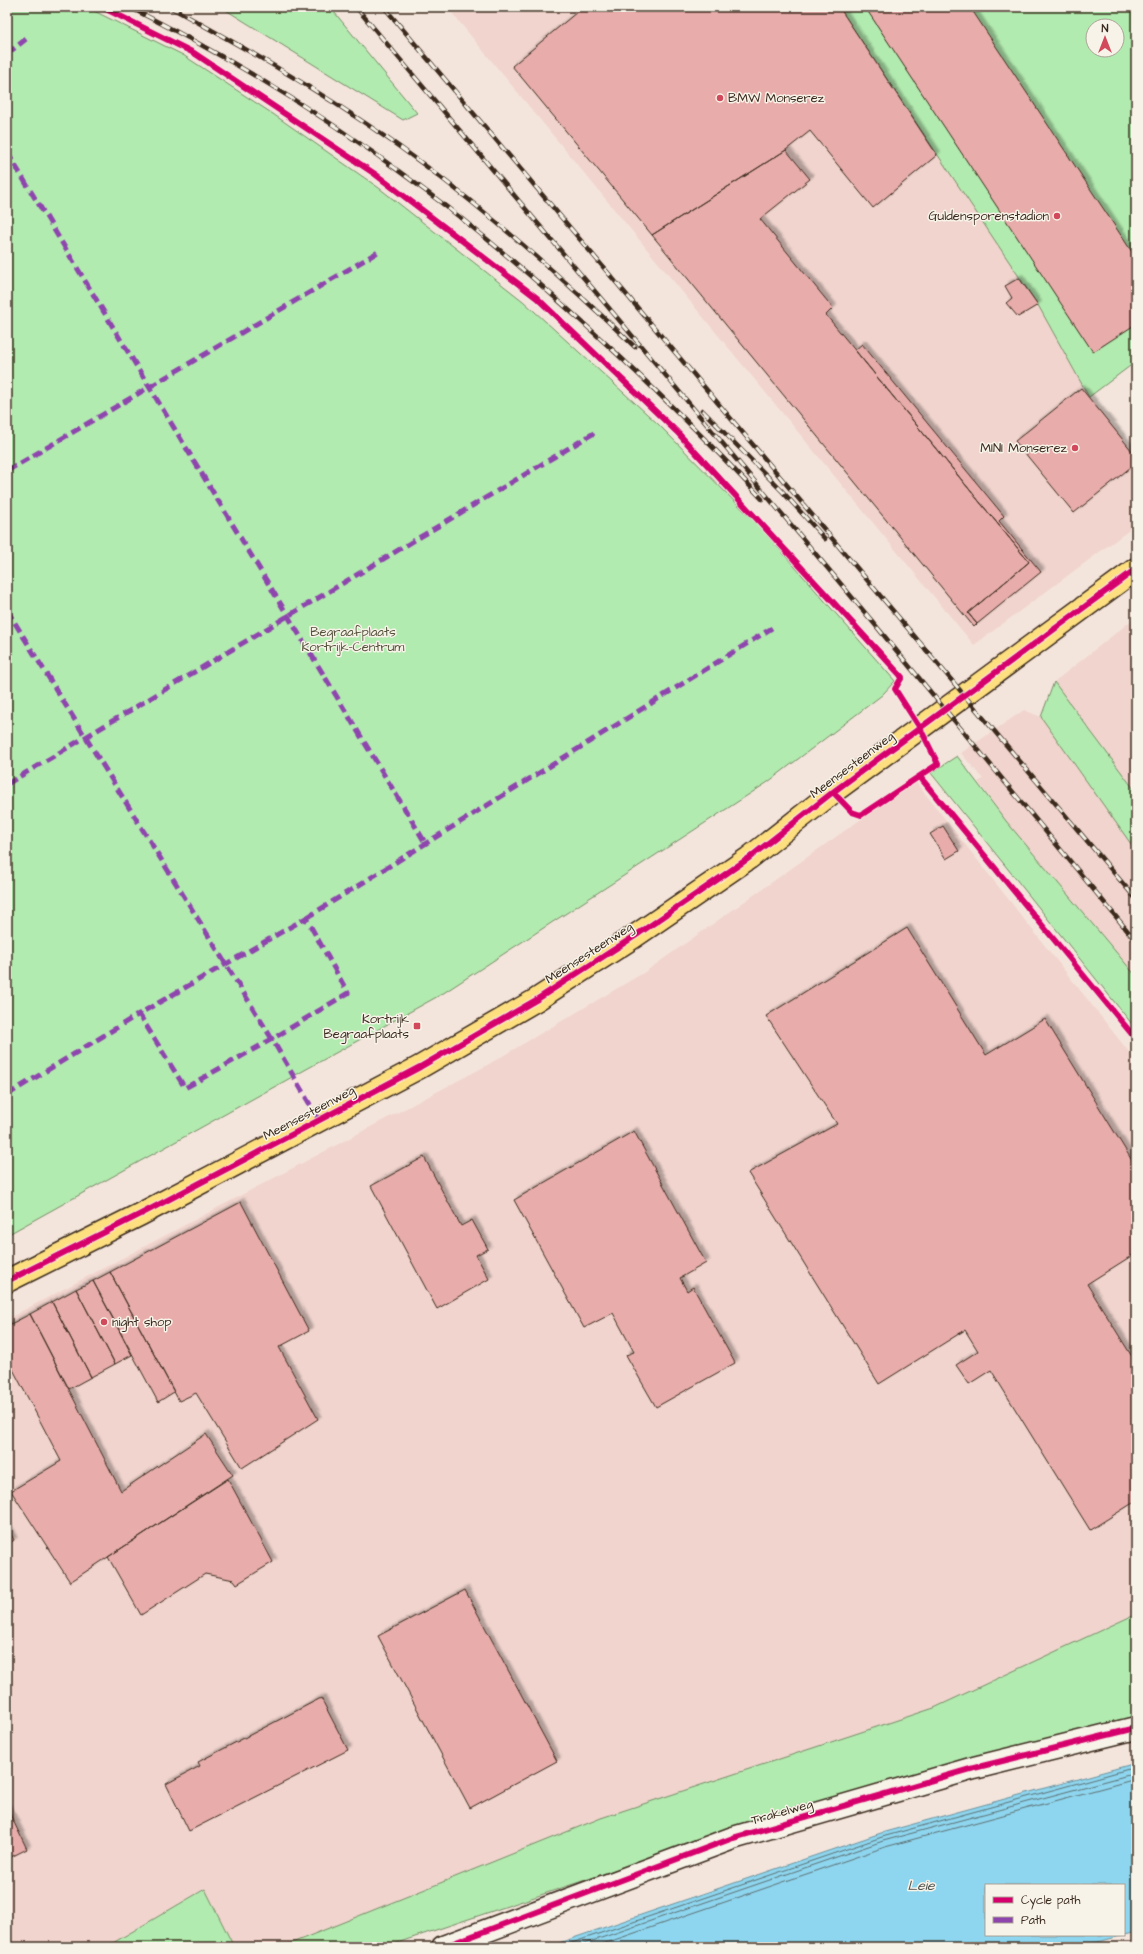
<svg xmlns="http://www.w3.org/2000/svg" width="1143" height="1954" font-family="'Architects Daughter',sans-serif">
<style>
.built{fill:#f0d4cd}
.green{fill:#b2ebaf;stroke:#768a66;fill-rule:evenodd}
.water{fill:#8ed6ef;stroke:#6d919b}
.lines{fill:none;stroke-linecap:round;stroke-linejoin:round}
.shore{stroke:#5c6f72;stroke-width:1}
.building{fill:#e8adab;stroke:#3b2a1e;filter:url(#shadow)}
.minor-casing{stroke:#3b2a1e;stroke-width:25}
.major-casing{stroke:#3b2a1e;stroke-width:25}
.path{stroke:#3b2a1e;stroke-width:2.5;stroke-dasharray:4 3;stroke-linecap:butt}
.minor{stroke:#f7f3e8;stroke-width:22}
.major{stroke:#fddf80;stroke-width:22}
.rail-casing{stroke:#3b2a1e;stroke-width:4.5}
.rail{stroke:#f7f3e8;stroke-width:3;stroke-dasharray:9;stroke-linecap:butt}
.quiet{stroke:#8e44ad;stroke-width:5;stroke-dasharray:10 5;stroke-linecap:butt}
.cycleway-casing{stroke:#f7f3e8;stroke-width:8}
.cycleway{stroke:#d6006c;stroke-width:6}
.poi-dot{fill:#d1495b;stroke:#f7f3e8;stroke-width:1.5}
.labels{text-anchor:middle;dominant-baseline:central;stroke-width:3;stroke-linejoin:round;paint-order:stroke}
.poi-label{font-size:13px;fill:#3b2a1e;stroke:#f7f3e8;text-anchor:end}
.park-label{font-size:13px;fill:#53513b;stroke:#f7f3e8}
.street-label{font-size:13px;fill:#3b2a1e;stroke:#f7f3e8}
.water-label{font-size:14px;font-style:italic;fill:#505552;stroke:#f7f3e8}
</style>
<defs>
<filter id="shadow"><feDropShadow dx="3.5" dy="-3.5" stdDeviation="1" flood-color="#0004"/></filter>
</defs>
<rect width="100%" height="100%" fill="#f4e5dc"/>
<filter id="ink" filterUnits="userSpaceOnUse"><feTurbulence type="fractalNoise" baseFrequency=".025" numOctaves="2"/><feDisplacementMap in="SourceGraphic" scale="8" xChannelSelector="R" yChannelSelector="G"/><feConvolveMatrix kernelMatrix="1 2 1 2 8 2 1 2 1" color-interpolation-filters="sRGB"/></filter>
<g filter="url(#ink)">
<path class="built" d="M447,7H839L1038,305L1089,397L1136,454V525L974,645Z
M1136,617V792L1054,682Z
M1024,710L1041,717L1136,851V976L1006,821L978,782L983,779L961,753Z
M915,781L1136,1061V1614L934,1708L601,1818L282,1947H234L205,1889L106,1947H7V1319L484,1067L645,972Z"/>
<path class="green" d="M7,7H86L183,55L273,114L379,188L523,301L658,424L759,526L895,681L882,695L768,782L442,994L7,1235Z
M221,7H330L417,113L403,120Z
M839,7H1136V366L1134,363L1089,397L1038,305ZM1093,26H1117V50H1093Z
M1054,682L1136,792V851L1041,717Z
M957,756L1006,821L1136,976V1029L931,773Z
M1136,1614V1716L717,1836L385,1947H282L601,1818L934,1708Z
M205,1889L234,1947H106Z"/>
<path class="water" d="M1136,1763V1932L1124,1935V1885H986V1935H1124L1080,1947H547L881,1833Z"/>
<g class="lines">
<path class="shore" d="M560,1947L882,1837L1136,1767
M575,1947L883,1841L1136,1773
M594,1947L885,1847L1136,1779"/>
</g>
<path class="building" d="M583,7H839L937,155L873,208L810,131L786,150L652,235L512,66Z
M865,7H970L1136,258V324L1093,352Z
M786,150L810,179L760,219L833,308L826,315L1029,562L968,613L977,624L974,627L652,235Z
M1019,278L1038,305L1018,317L1006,303L1012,298L1005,286Z
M862,344L1004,516L999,521L1041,572L977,624L968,613L1029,562L855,350Z
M1081,388L1136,456V463L1074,513L1015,441Z
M943,826L959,851L946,859L930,834Z
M907,928L986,1055L1045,1019L1136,1167V1253L1087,1284L1136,1363V1501L1090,1530L991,1370L969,1384L956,1365L978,1351L965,1330L879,1384L748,1173L837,1124L766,1016Z
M634,1131L706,1263L680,1278L687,1291L693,1287L735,1363L656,1407L626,1355L634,1352L613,1313L584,1328L514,1200Z
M424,1157L461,1226L472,1220L488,1249L476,1255L489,1279L437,1309L371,1186Z
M241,1202L309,1331L279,1347L318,1419L242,1468L196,1393L179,1401L110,1272Z
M110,1272L174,1392L158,1402L93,1281Z
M93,1281L132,1355L115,1364L76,1289Z
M76,1289L115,1364L91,1377L52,1302Z
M52,1302L91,1377L69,1389L30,1314Z
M30,1314L121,1491L206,1434L233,1475L70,1582L11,1491L61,1461L7,1358V1326Z
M228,1479L273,1562L237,1584L234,1580L205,1574L141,1615L108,1557Z
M7,1527L14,1540L7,1545Z
M465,1590L557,1761L470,1808L378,1636Z
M321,1698L348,1750L189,1831L166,1784L200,1766L198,1762Z
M7,1808L27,1849L7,1859Z"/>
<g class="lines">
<defs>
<path id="minor" d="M443,1947L733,1838L974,1768L1136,1728"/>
<path id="major" d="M7,1281L141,1214L420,1067L536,1000L635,936L749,858L833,792L1136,569"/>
</defs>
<use href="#minor" class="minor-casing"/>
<use href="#major" class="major-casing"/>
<path class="path" d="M895,689L905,704
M920,777L938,764L933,754"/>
<use href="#minor" class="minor"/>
<use href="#major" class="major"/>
<defs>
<path id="rail" d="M129,7C229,57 326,116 415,183C486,235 551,293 616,353C666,400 715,448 762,499
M170,7C258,55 346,106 427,167C500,222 568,283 635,347
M356,7L872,621L1136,941
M384,7L1136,899
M702,410L782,491L825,539"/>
</defs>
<use href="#rail" class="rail-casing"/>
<use href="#rail" class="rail"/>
<path class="quiet" d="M7,54L26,39
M7,152L426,844
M7,471L378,252
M7,610C95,753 184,896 272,1039L348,993L306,918L139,1014L185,1088L272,1039L319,1120
M7,784L594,433
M306,918L772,628
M7,1095L139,1014"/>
<defs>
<path id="cycleway" d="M102,7L194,53L375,174L537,298L677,432L902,677L895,689L920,728L938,764L861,815L852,812L833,792
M920,777L1136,1039
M7,1281L141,1214L420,1067L536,1000L635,936L749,858L833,792L1136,569
M443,1947L733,1838L974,1768L1136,1728"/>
</defs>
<use href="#cycleway" class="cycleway-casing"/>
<use href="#cycleway" class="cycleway"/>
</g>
</g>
<g class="poi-dot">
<circle cx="720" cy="98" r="4"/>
<circle cx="1057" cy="216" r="4"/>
<circle cx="1075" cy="448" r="4"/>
<rect x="413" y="1022" width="8" height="8" rx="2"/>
<circle cx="104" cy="1322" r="4"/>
</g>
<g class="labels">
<g class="poi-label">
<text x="728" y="98" text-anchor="start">BMW Monserez</text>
<text x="1049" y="216">Guldensporenstadion</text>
<text x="1067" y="448">MINI Monserez</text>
<text x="409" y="1019">Kortrijk<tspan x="409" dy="15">Begraafplaats</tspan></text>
<text x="112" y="1322" text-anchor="start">night shop</text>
</g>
<g class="park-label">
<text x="353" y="632">Begraafplaats<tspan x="353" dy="15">Kortrijk-Centrum</tspan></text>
</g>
<g class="street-label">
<text transform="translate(852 765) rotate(-37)">Meensesteenweg</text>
<text transform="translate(589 953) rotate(-33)">Meensesteenweg</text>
<text transform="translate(309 1113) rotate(-28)">Meensesteenweg</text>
<text transform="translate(782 1812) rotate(-16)">Trakelweg</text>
</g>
<g class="water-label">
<text x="921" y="1886">Leie</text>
</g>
</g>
<rect width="1143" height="1954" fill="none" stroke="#f7f3e8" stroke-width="24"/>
<rect x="12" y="12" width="1119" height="1930" fill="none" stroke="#3b2a1e" stroke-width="1.5" filter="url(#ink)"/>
<rect x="985" y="1884" width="140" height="52" fill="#f7f3e8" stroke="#aca397"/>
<rect x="993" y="1897" width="20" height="6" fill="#d6006c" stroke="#aca397"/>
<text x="1021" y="1904" font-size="12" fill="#3b2a1e">Cycle path</text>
<rect x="993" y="1917" width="20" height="6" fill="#8e44ad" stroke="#aca397"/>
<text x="1021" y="1924" font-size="12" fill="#3b2a1e">Path</text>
<g transform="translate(1105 38)"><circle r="19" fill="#f7f3e8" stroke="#aca397"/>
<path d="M0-3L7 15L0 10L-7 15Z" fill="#d1495b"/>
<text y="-6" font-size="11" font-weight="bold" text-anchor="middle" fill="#3b2a1e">N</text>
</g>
</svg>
